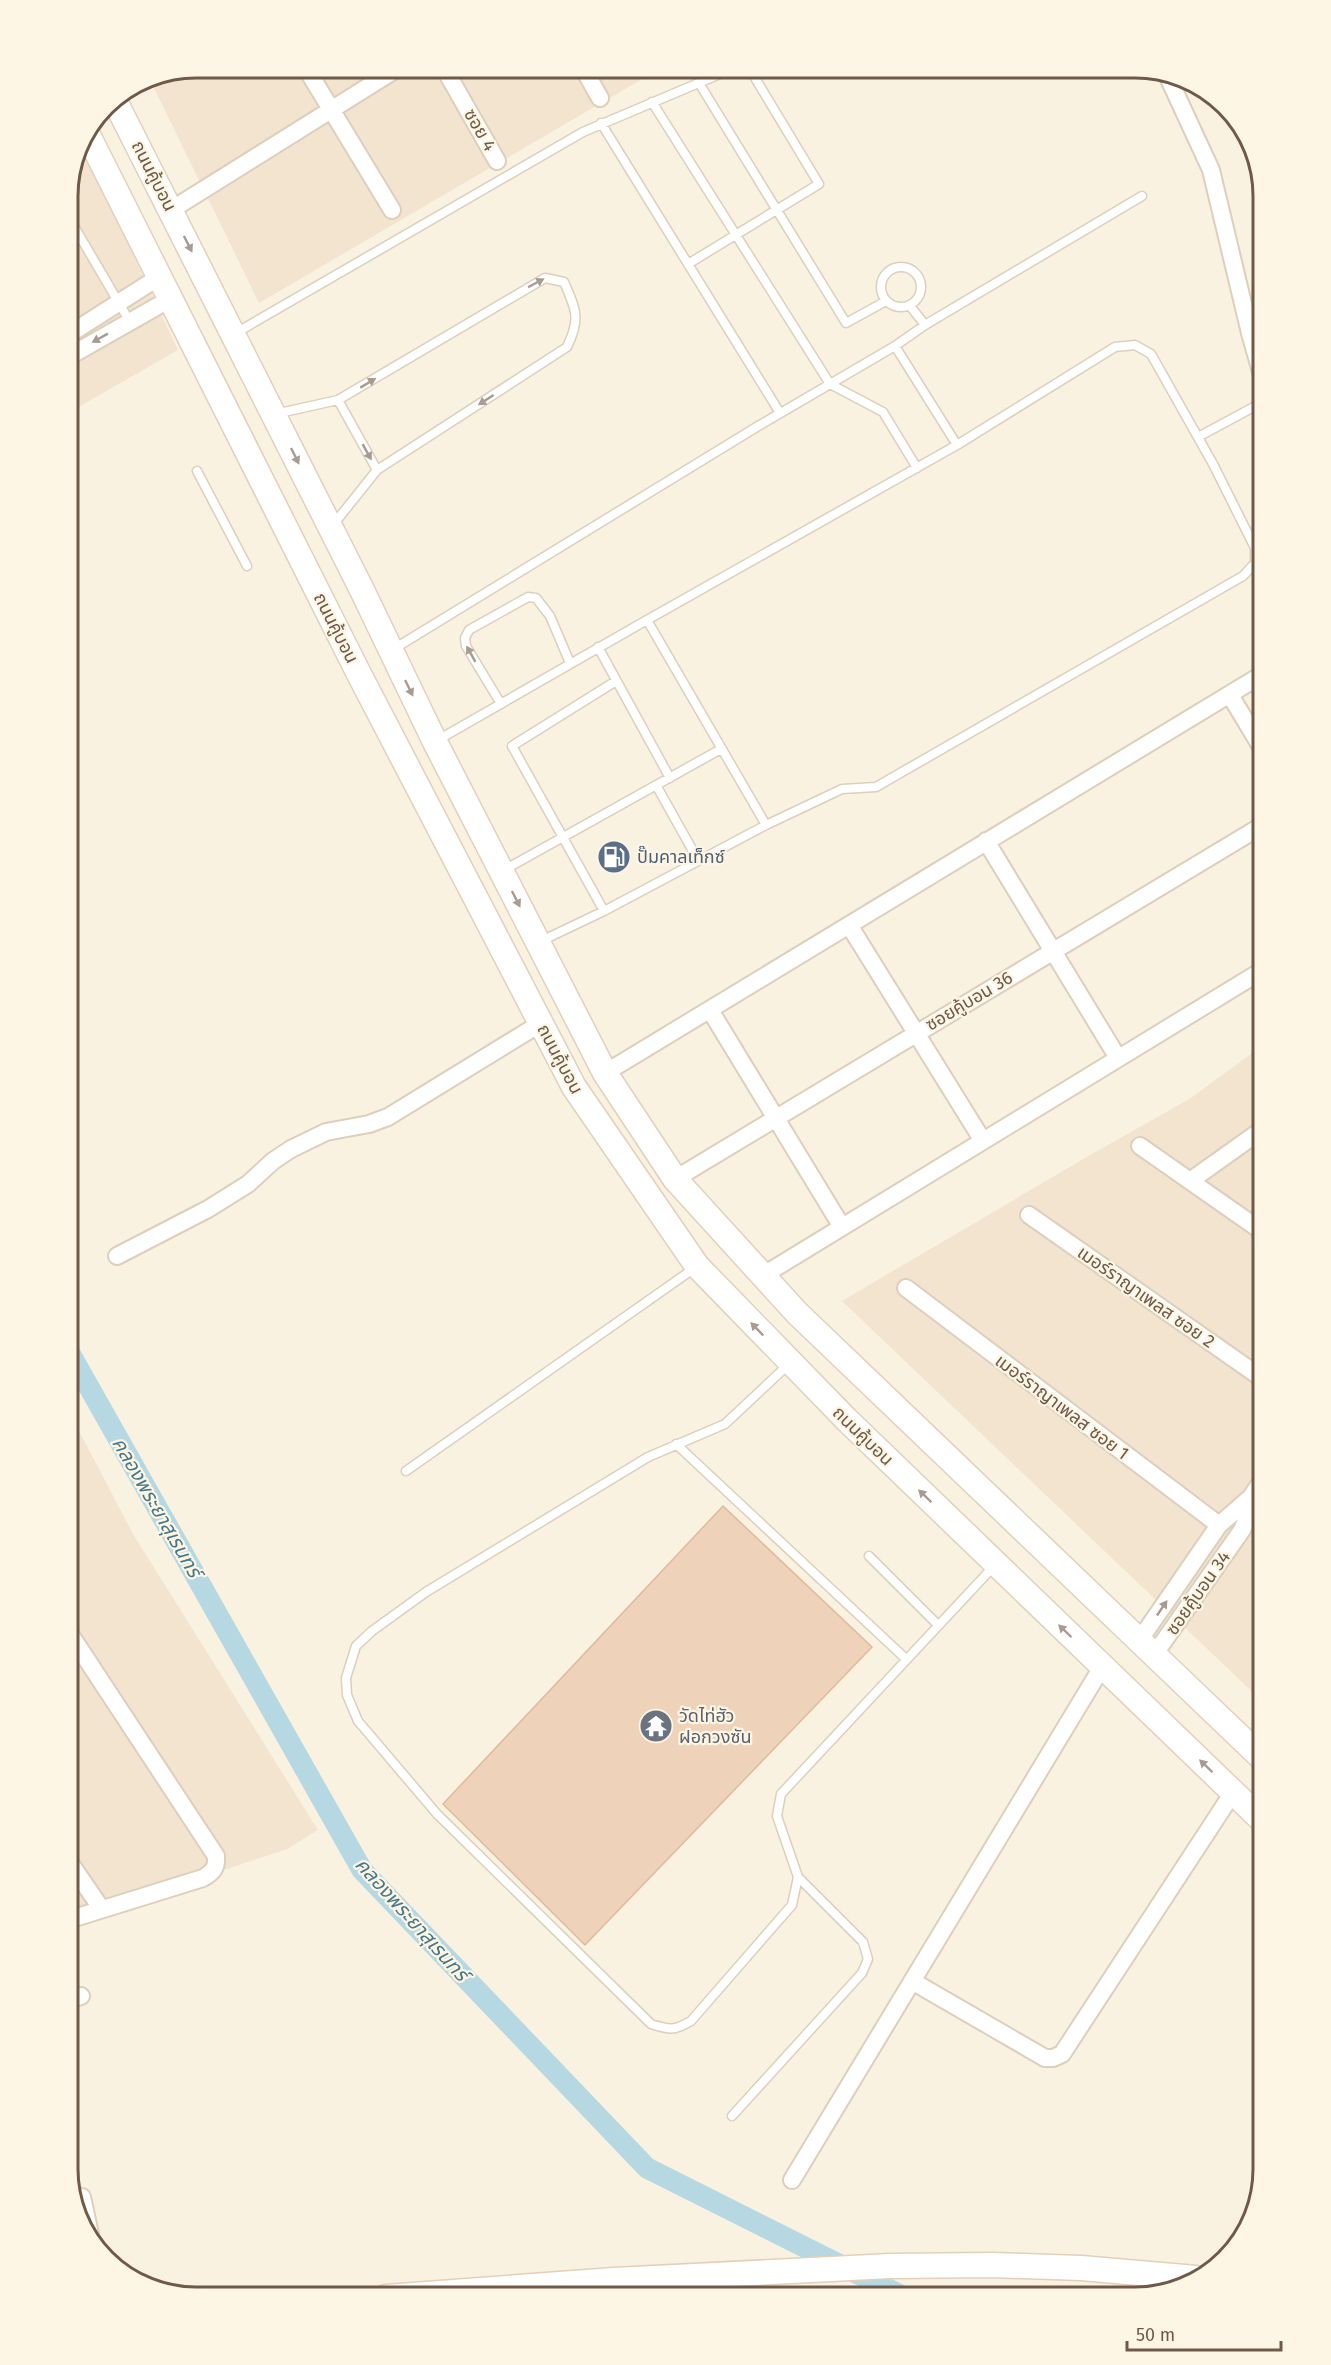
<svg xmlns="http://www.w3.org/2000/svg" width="1331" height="2365" font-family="'Fira Sans','Noto Sans Thai',sans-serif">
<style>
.residential{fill:#f2e4ce}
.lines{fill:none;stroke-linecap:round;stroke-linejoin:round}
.canal{stroke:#b6d8e2;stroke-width:21}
.building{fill:#eed2b9;stroke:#e0ba9a;stroke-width:1.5}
.lane-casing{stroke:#decfbc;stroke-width:11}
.street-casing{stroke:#decfbc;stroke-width:20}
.secondary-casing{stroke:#e2d0bb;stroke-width:27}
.lane{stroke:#fff;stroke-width:8}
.street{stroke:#fff;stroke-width:16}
.secondary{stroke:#fff;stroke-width:24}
.oneway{fill:#a99b92}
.labels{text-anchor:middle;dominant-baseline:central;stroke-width:4.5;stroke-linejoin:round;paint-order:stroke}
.street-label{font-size:18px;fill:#6f5949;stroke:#fef6e5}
.service-label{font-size:18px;fill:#4e5e75;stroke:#fef6e5;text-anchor:start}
.worship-label{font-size:18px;fill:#5b616d;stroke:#fef6e5;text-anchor:start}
.water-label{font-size:20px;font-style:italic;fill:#477889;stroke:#fef6e5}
.rim{fill:none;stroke:#6f5949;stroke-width:3}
</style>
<rect width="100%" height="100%" fill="#faf2e0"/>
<path class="residential" d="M196,68H661L259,303L151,82L165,74Z
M80,142L178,350L68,413V187Z
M1263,1045V1702L842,1301L1085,1158L1191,1098Z
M68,1410L133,1534L318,1830L287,1849L68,1922Z"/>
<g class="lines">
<path class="canal" d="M68,1350L362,1870L647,2168L904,2297"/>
</g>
<path class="building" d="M723,1506L872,1647L585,1945L443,1804Z"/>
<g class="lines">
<defs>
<path id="lane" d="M699,83L846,323L886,301
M652,102L830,384L883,412L917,468
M601,123L780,413
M68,216L130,322
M688,264L819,184L749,68
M881 287a20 20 0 1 1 40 0a20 20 0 1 1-40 0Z
M910,306L925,325
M234,334L583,132L734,68
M895,346L925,325L1142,196
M275,414L338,400L545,278L564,282C576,310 581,318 567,347L377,470
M1198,437L1263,402
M197,471L247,566
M333,525L377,470L338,400
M598,647L670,778
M392,650L755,428L895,346L957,445
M501,704L466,646L465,638L469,630L528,597L536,598L550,616L570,663
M436,741L647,620L766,825
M656,785L698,860
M504,870L721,749
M604,911L512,746L616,681
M539,942L604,911L766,825L842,789L876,787L1243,576L1255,563V548L1213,464L1151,354L1135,345L1115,347L957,445L647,620
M789,1364L725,1424L648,1457L426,1592L372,1631L356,1646L346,1678L347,1695L358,1721L437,1814L651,2024C670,2030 674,2031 691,2021L792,1905L798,1877L777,1816L781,1794L995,1565
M676,1444L906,1659
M406,1471L696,1267
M869,1556L938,1625
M732,2116L862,1973L868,1959L863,1942L798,1877"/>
<path id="street" d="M306,68L392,210
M444,68L497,161
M583,68L600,98
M1168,77L1211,170L1250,333L1263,379
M171,210L398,68
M68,335L159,277
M68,357L170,299
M1230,695L1263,750
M986,841L1118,1058
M849,925L983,1141
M710,1010L842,1227
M605,1073L1263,674
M1140,1146L1263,1232
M675,1179L1263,825
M1190,1181L1263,1129
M1029,1215L1263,1379
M117,1256L208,1209L248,1184L273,1161L291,1149L326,1132L369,1124L388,1117L541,1023
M762,1276L1263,970
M906,1288L1219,1525
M1139,1641L1219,1525L1251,1497L1263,1479
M1154,1655L1242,1530L1248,1516L1251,1497
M68,1860L101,1908
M68,1920L203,1878C213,1872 217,1868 216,1856L68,1631
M912,1981L1045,2058H1053L1062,2054L1234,1791
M68,2000L81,1996
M792,2180L1102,1667
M82,2197L90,2234"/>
<path id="secondary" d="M114,99L361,588L435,742L605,1073L675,1179L797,1313L1263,1759
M86,131L359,674L574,1087L697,1266L847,1420L1263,1821
M386,2297L614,2280L890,2266L992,2265L1081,2268L1196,2278"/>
</defs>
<use href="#lane" class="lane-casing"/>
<use href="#street" class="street-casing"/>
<use href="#secondary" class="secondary-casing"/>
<use href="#lane" class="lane"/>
<use href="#street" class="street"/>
<use href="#secondary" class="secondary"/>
</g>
<defs><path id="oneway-solid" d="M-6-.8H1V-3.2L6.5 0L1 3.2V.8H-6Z" transform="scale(1.5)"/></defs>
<g class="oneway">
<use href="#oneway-solid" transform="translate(188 244) rotate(63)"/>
<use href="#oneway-solid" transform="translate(536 283) rotate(-28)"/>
<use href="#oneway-solid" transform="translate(100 338) rotate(151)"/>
<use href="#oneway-solid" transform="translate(368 383) rotate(-31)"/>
<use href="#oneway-solid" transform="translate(486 400) rotate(147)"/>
<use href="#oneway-solid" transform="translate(367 452) rotate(61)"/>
<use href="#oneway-solid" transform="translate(295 456) rotate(64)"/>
<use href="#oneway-solid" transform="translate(471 654) rotate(-119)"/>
<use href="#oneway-solid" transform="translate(409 688) rotate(64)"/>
<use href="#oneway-solid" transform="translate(516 899) rotate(63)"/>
<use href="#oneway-solid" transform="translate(757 1329) rotate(-134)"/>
<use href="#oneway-solid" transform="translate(925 1496) rotate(-136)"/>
<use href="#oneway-solid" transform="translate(1162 1608) rotate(-56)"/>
<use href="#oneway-solid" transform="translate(1065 1631) rotate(-136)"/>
<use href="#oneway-solid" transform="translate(1206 1766) rotate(-136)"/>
</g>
<defs>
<symbol id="fuel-disc" viewBox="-11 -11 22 22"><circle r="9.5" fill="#5c6f8a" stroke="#fef6e5"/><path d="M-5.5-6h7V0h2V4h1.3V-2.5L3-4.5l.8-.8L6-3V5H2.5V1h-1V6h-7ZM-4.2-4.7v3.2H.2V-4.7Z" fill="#fff"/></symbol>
<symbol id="temple-disc" viewBox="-11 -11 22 22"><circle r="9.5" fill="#6b7280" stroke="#fef6e5"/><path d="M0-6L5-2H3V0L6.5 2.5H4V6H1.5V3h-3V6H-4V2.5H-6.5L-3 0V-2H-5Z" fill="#fff"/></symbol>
</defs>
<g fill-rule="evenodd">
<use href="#fuel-disc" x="595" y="838" width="38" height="38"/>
<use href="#temple-disc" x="637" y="1707" width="38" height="38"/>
</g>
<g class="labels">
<g class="street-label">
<text transform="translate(480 130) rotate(60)">ซอย 4</text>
<text transform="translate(154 176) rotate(63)">ถนนคู้บอน</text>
<text transform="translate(336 628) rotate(63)">ถนนคู้บอน</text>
<text transform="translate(969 1001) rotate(-31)">ซอยคู้บอน 36</text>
<text transform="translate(560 1059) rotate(62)">ถนนคู้บอน</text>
<text transform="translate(1146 1297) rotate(35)">เมอร์ราญาเพลส ซอย 2</text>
<text transform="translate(1062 1407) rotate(37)">เมอร์ราญาเพลส ซอย 1</text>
<text transform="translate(863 1436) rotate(44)">ถนนคู้บอน</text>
<text transform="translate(1198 1593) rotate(-55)">ซอยคู้บอน 34</text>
</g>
<g class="service-label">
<text x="637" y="857">ปั๊มคาลเท็กซ์</text>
</g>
<g class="worship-label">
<text x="679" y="1716">วัดไท่ฮัว<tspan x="679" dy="21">ฝอกวงซัน</tspan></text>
</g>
<g class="water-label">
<text transform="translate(157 1507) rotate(60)">คลองพระยาสุเรนทร์</text>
<text transform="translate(412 1919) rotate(48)">คลองพระยาสุเรนทร์</text>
</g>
</g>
<path d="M0 0H1331V2365H0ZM196 78H1135A118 118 0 0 1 1253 196V2169A118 118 0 0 1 1135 2287H196A118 118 0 0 1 78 2169V196A118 118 0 0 1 196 78Z" fill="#fef6e5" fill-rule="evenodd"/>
<path class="rim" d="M196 78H1135A118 118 0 0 1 1253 196V2169A118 118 0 0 1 1135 2287H196A118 118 0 0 1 78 2169V196A118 118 0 0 1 196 78Z"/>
<path d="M1127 2341v9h154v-9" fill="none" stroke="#6f5949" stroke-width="3"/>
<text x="1136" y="2341" font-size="18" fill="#6f5949" stroke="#fef6e5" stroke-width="4.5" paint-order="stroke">50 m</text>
</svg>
